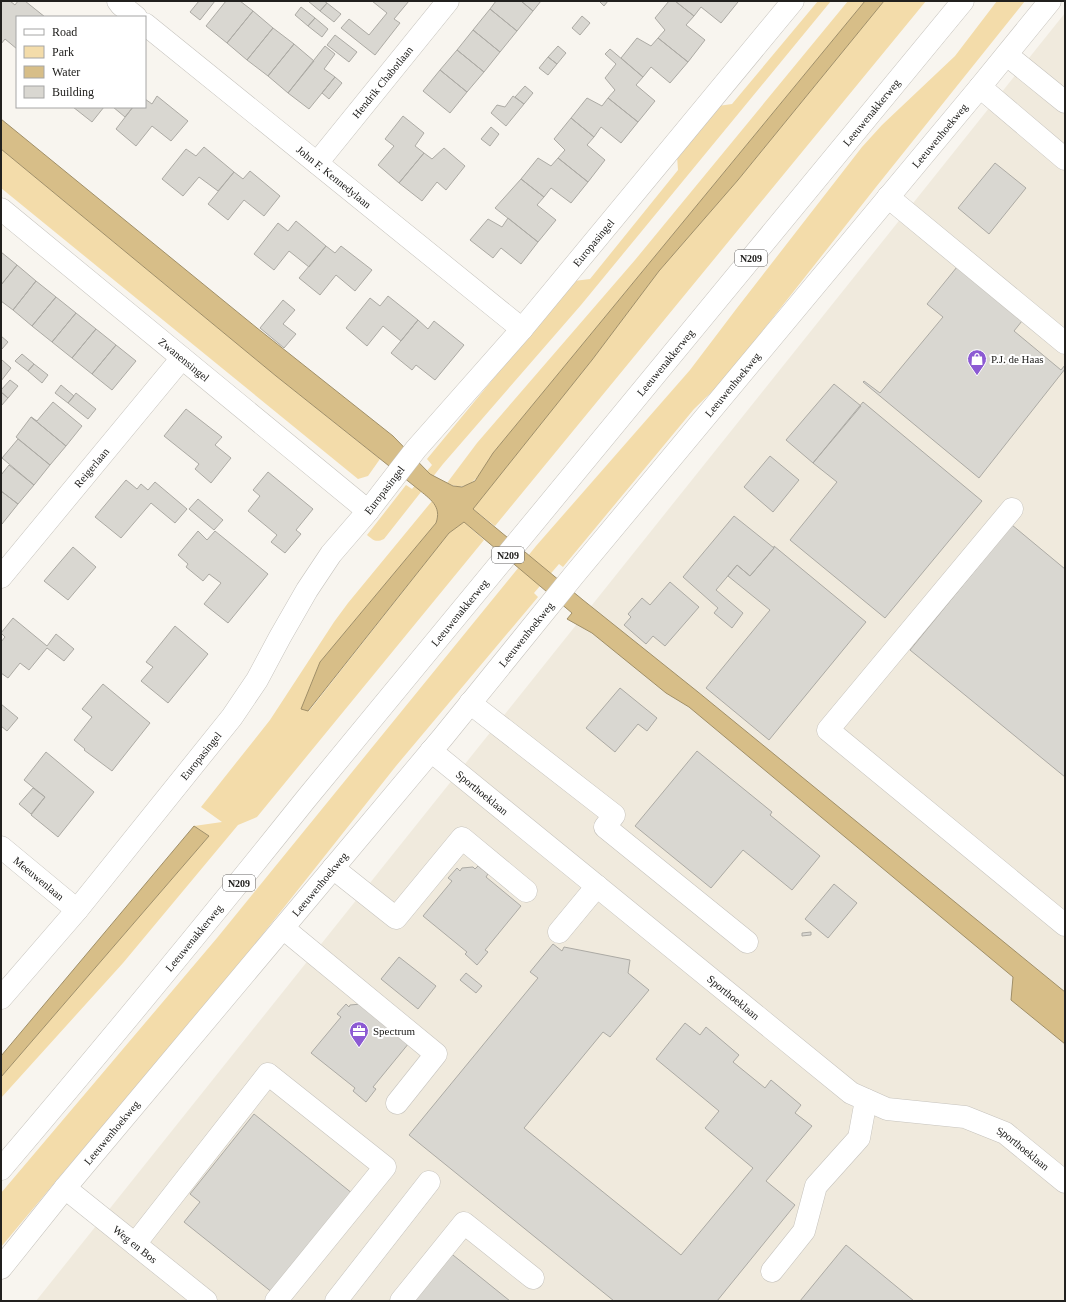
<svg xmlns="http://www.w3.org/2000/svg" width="1066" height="1302" font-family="'Times New Roman',serif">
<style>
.built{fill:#f0eadd}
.green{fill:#f3dcaa}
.water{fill:#d7be88;stroke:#a08f68}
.building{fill:#d9d7d1;stroke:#acaaa4}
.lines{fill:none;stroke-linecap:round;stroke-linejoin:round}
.minor-casing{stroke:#c6c3bd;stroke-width:23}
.major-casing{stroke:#c6c3bd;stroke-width:23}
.minor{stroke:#fff;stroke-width:22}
.major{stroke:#fff;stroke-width:22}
.labels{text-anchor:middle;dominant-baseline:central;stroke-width:4;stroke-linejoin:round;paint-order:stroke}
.shield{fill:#fff;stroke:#646362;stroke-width:1}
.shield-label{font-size:10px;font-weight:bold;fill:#21201e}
.street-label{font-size:11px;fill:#21201e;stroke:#fff}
.poi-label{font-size:11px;fill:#21201e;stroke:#fff;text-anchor:start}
</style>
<rect width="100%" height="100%" fill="#f8f5ef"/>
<path class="built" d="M1065,13V1301H36L139,1172Z"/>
<path class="green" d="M818,1H831L581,305L443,464L384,539C376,543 373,540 367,535L406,485L412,489L432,465L427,459L574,281L590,279L678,170L677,156L718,106L732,104Z
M848,1H865L493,453C482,471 472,495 447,483L477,443L635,260Z
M884,1H926L495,526L473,509L592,360L659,271L738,180Z
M997,1H1025L876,187L723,381L694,409L563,567L559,564L534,593L538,597L396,766L206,1006L67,1168L1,1247V1193L217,938L536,546L690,370L737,308L862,147L882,125L955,56Z
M1,149L276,376L380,459L368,476L358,479L1,188Z
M432,501C438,508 439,514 436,523L320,662L302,709L309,711L449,533L464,522L484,540L257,817L238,825L123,963L1,1098V1077L209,836L194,826L222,822L201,807L270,720L334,622L348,603Z"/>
<path class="water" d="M865,1H884L738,180L659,271L592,360L473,509L583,600L698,692L1065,992V1044L1011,1000L1013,977L689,707L666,693L592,633L567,619L572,613L464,522L449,533L308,711L301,709L320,662L436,523C442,506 430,499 418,489L276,376L1,149V119L257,328L393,436L430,474L453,486L462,487L475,481L493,453Z
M194,826L209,836L1,1077V1056Z"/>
<path class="building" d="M3,1H10L15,5L18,1H25L45,17H17V49L5,39L1,44V3Z
M199,1H215L200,20L190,12Z
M226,1H240L253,11L227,43L206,26Z
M308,1H324L327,3L320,11Z
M372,1H409L394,19L400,23L375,55L341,28L349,19L369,35L387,13Z
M496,1H521L533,11L517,31L490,9Z
M521,1H541L533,11Z
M599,1H608L604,6Z
M669,1H675L694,16L686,25L705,40L688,62L658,38L665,30L655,18Z
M675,1H736L738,2L721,23L701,7L694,16Z
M327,3L341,14L334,22L320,11Z
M301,7L315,18L308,26L295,15Z
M490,9L517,31L500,52L473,30Z
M253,11L273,28L247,60L227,43Z
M582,16L590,23L580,35L572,28Z
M315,18L328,29L322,37L308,26Z
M273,28L294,44L268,76L247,60Z
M473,30L500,52L484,72L457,50Z
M335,35L357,52L349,62L327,45Z
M637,38L651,46L658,38L688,62L670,83L651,67L643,77L621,58Z
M294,44L314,61L288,93L268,76Z
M325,46L335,54L324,69L335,77L309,109L288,93Z
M558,46L566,53L557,64L548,57Z
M610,49L643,77L636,85L655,101L638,122L608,98L615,90L605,78L616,64L605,54Z
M457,50L484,72L467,92L440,70Z
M548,57L557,64L548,75L539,68Z
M440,70L467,92L450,113L423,91Z
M335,77L342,83L329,99L322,93Z
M525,86L533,93L524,104L515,97Z
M157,96L188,121L171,141L152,126L136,146L116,129L133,107H145V99L152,104Z
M513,96L524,104L506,126L491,113L497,105L505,107Z
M587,98L602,106L608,98L638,122L621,143L601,127L594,137L571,118Z
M73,107H104L92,122Z
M113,107H133L125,117Z
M403,116L424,133L415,146L424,153L399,183L378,165L394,146L385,139Z
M571,118L594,137L587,145L605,160L588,182L558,158L565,150L554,139Z
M491,127L499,134L490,146L481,139Z
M204,147L234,172L218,191L199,177L183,196L162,179L186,149L196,156Z
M444,148L465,166L446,190L437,182L422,201L399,183L424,153L432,159Z
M538,158L551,166L558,158L588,182L571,203L551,188L544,197L521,179Z
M995,163L1026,188L989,234L958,208Z
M250,171L280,196L264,216L244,200L228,220L208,204L234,172L243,179Z
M521,179L544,197L537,205L556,220L538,242L495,208Z
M508,218L538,242L521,264L501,248L493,258L470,240L488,219L502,227Z
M296,221L326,246L309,267L289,251L274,270L254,254L278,223L288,231Z
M326,246L335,253L341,246L372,270L355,291L336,275L320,295L299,278Z
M1,252L17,265L1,285Z
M17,265L36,281L13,310L1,301V285Z
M957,267L1022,321L1014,331L1061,370L1065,365V369L979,478L863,382L864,381L880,393L943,317L927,304Z
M36,281L56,297L32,326L13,310Z
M388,296L418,320L401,341L383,326L367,346L346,328L370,298L380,306Z
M56,297L76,313L52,342L32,326Z
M283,300L295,310L283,324L296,334L284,348L260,328Z
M76,313L96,329L72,358L52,342Z
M418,320L428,329L434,321L464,345L435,380L416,365L412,370L391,353Z
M96,329L116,345L92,374L72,358Z
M1,336L8,342L2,349H1Z
M116,345L136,361L112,390L92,374Z
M22,354L34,364L28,371L15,361Z
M2,360L11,368L1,381V361Z
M34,364L48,375L42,383L28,371Z
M10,380L18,386L8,398L1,392V390Z
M834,384L861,406L813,463L786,440Z
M61,385L74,396L68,403L55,393Z
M1,392L8,398L1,406Z
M76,393L96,409L88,419L68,403Z
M53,402L82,426L66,446L31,417L37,421Z
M863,402L982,501L885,618L790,540L837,482L813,463Z
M186,409L222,437L215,445L231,458L211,483L195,469L199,464L164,436Z
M31,417L66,446L50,465L16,437Z
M18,439L50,465L34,485L2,458Z
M770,456L799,480L773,512L744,487Z
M9,465L34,485L18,504L1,491V475Z
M268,472L313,509L296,530L301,534L285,553L271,542L277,535L248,511L260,496L253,490Z
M126,480L137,489L141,484L148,490L155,482L187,509L175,523L151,503L121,538L95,517Z
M1,491L18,504L2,524L1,523Z
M198,499L223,520L214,530L189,509Z
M734,516L774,548L750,576L737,565L716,590L743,613L732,628L714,613L718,608L683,577Z
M1012,525L1065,569V777L910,650Z
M198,531L207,540L215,531L268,574L228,623L204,604L221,583L209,574L203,581L186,567L188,564L178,555Z
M774,546L866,622L769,740L706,688L770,610L728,576L737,565L750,576L774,548Z
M73,547L96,567L68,600L44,581Z
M670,582L699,607L665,646L653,636L646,644L624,625L631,617L628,614L642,598L650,605Z
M13,618L47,646L56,634L74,649L64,661L47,648L29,670L20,663L8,678L1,673V642L5,637L1,633Z
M175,626L208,654L168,703L141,681L153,667L146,662Z
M103,684L150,723L112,771L84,750L85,749L74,740L92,717L82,709Z
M620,688L657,718L647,731L638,724L615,752L586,728Z
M1,704L18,718L7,731L1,726Z
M697,751L772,812L770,815L820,856L792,890L743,850L711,888L635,826Z
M46,752L94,792L58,837L31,815L45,797L24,780Z
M33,788L45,797L31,814L19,804Z
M478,866L488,874L486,877L521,906L485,950L488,952L477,965L465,954L467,952L423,916L452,881L448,878L457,868L460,871L462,868L473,867L475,869Z
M834,884L857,903L828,938L805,919Z
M811,932V935L802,936V933Z
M553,944L562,951L564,947L630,960L628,973L649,990L610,1037L603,1032L524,1128L681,1255L753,1168L705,1128L719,1111L656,1059L685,1023L700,1035L706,1027L739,1055L733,1062L765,1088L771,1080L801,1105L795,1113L812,1126L766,1181L795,1205L717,1301H614L409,1135L538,978L530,972Z
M399,957L436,986L418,1009L381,979Z
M466,973L482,986L476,993L460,980Z
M346,1004L349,1007L350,1005L361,1004L409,1043L373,1087L376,1089L366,1102L353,1091L355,1088L311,1053L341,1017L337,1014Z
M254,1114L353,1194L273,1293L184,1222L200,1202L190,1194Z
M846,1245L914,1301H800Z
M448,1251L510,1301H407Z"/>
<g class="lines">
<defs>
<g id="minor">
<path d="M118,1L121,5L136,17"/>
<path id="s1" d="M145,24L522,329"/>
<path d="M1007,55L1065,102"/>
<path d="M980,87L1065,159"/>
<path id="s2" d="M317,163L448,1"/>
<path d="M888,197L1065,343"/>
<path id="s3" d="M1,209L368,511"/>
<path d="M1012,509L828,730L1065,925"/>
<path id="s4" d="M1,577L182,358"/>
<path d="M470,703L614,815L605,827L747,942"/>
<path id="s5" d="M431,751L851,1093L887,1109L965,1117L1005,1133L1065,1182"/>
<path id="s6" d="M1,847L77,910"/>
<path d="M333,868L396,918L462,838L526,891"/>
<path d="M283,928L436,1054L397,1103"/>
<path d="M559,932L597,886"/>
<path id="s7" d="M1,998L77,910L232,717L257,680L280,637L307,590L331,554L368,511L416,449L522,329L793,1"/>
<path id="s8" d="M65,1188L206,1301"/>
<path d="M135,1244L268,1074L385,1167L276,1301"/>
<path id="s9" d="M1,1268L65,1188L443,737L574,575L980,87L1050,1"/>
<path d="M772,1271L804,1231L816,1186L859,1138L866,1100"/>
<path d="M336,1301L429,1182"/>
<path d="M401,1301L464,1223L533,1278"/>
</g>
<g id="major">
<path id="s10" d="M1,1169C105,1047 206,924 306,799L963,1"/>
</g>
</defs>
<use href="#minor" class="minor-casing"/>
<use href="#major" class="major-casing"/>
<use href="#minor" class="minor"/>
<use href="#major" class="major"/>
</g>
<defs>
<symbol id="shop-pin" viewBox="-11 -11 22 30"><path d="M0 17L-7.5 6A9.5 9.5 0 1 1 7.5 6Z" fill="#8c5ad3" stroke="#fff"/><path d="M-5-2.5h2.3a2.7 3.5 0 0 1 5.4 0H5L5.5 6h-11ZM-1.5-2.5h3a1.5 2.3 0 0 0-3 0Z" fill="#fff"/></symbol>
<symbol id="office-pin" viewBox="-11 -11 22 30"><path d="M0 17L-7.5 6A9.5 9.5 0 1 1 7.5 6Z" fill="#8c5ad3" stroke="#fff"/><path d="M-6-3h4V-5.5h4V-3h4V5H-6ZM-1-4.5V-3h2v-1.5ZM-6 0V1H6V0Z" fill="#fff"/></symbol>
</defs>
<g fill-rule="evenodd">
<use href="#shop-pin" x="966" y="348" width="22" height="30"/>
<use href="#office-pin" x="348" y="1020" width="22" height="30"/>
</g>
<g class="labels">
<g class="shield">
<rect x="735" y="250" width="32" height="16" rx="3"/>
<rect x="492" y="547" width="32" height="16" rx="3"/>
<rect x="223" y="875" width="32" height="16" rx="3"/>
</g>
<g class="shield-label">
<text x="751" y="258">N209</text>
<text x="508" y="555">N209</text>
<text x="239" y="883">N209</text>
</g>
<g class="street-label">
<text stroke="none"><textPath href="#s2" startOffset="104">Hendrik Chabotlaan</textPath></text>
<text stroke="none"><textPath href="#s10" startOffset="1369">Leeuwenakkerweg</textPath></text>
<text stroke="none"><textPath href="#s9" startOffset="1471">Leeuwenhoekweg</textPath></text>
<text stroke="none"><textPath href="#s1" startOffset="243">John F. Kennedylaan</textPath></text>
<text stroke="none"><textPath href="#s7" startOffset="962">Europasingel</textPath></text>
<text stroke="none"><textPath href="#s3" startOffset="237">Zwanensingel</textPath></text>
<text stroke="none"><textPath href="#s10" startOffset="1045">Leeuwenakkerweg</textPath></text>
<text stroke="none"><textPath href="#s9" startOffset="1147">Leeuwenhoekweg</textPath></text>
<text stroke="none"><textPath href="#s4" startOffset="142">Reigerlaan</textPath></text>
<text stroke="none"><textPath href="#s7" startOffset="638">Europasingel</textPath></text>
<text stroke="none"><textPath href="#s10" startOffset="721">Leeuwenakkerweg</textPath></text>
<text stroke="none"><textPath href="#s9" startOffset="823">Leeuwenhoekweg</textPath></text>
<text stroke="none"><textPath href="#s7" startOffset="314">Europasingel</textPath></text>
<text stroke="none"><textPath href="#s5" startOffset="66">Sporthoeklaan</textPath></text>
<text stroke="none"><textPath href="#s6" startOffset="49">Meeuwenlaan</textPath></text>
<text stroke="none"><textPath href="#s9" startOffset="499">Leeuwenhoekweg</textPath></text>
<text stroke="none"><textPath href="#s10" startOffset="301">Leeuwenakkerweg</textPath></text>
<text stroke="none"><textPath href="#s5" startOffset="390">Sporthoeklaan</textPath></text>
<text stroke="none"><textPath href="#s9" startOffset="175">Leeuwenhoekweg</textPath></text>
<text stroke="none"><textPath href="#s5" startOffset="726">Sporthoeklaan</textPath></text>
<text stroke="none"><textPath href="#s8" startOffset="90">Weg en Bos</textPath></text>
</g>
<g class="poi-label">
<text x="991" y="359">P.J. de Haas</text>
<text x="373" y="1031">Spectrum</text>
</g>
</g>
<rect width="1066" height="1302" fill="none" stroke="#21201e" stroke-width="4"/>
<rect x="16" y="16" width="130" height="92" fill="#ffffff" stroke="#a6a6a5"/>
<rect x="24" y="29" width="20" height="6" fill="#ffffff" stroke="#a6a6a5"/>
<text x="52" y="36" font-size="12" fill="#21201e">Road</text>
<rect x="24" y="46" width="20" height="12" fill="#f3dcaa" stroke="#a6a6a5"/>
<text x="52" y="56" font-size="12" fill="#21201e">Park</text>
<rect x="24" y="66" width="20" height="12" fill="#d7be88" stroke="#a6a6a5"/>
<text x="52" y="76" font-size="12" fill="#21201e">Water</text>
<rect x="24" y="86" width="20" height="12" fill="#d9d7d1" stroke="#a6a6a5"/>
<text x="52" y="96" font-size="12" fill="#21201e">Building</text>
</svg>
